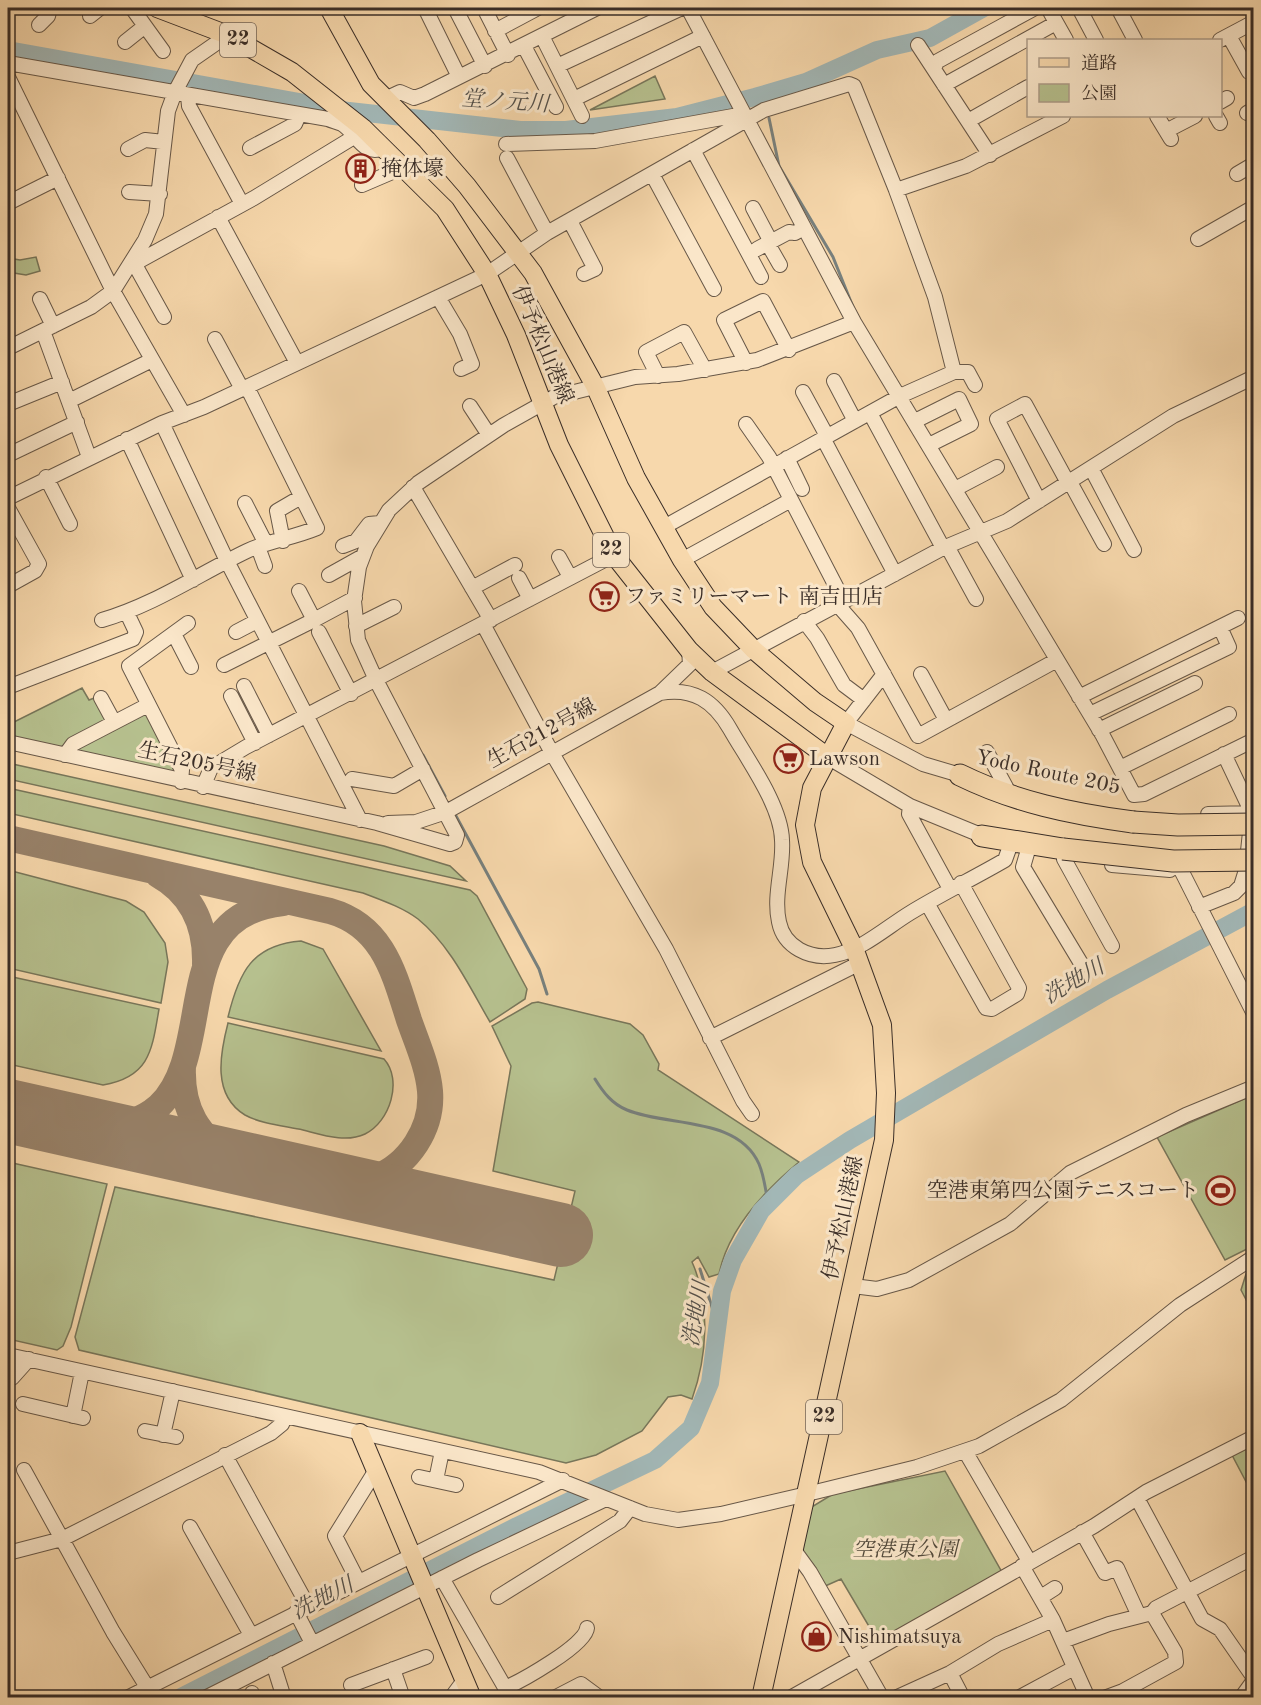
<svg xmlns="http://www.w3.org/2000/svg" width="1261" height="1705" font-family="'Old Standard TT','Noto Serif JP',serif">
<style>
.green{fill:#b6c08e;stroke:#78765a;stroke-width:1.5}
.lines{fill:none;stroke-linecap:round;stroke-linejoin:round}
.stream{stroke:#78807d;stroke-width:3}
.river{stroke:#a2b7b6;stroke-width:18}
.taxiway{stroke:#98826a;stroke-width:26}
.runway{stroke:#98826a;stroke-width:64}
.minor-casing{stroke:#685848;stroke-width:16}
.major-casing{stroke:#392d27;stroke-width:20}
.highway-casing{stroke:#392d27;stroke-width:23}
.minor{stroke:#fae6c9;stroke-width:14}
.major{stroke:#f7d8ac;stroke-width:18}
.highway{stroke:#f7d8ac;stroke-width:21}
.highway-bridge-casing{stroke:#392d27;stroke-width:23;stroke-linecap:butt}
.highway-bridge{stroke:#f7d8ac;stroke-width:21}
.labels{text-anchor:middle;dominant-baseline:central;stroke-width:6;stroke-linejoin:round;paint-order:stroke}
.shield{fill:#fae6c9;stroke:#736458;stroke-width:1.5}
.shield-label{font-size:20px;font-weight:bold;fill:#392d27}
.poi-label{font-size:21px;fill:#392d27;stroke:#fae6c9;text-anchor:start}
.street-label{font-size:21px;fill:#392d27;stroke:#fae6c9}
.park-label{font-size:21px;font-style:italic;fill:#524a3c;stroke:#fae6c9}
.water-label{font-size:22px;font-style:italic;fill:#53504b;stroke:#fae6c9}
</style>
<rect width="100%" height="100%" fill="#f7d8ac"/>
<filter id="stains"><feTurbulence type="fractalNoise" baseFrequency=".00333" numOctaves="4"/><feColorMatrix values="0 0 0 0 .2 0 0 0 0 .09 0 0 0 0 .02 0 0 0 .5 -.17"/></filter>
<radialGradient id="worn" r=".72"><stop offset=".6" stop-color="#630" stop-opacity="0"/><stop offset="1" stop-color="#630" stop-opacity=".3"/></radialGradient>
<path class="green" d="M655,76L665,99L590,110Z
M36,257L40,271L26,275L8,272V258L20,260Z
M82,688L89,700L97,697L110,722L61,747L9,736L8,725Z
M143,712L149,714L176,774L80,753L77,748Z
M8,763L384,846L450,866L466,881L8,779Z
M8,788L470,890L477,896L527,989L525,999L490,1022C469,986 450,945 418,919C402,907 381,900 363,893L8,813Z
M8,870L126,901L144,912L165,943L168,962L161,1003L8,968Z
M301,941L323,949L381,1051L228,1017C239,972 252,945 301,941Z
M8,976L159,1009C152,1050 150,1077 103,1085L8,1064Z
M538,1002L630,1024L643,1035L659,1064L658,1070L799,1162C764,1191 728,1229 719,1274L709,1277L698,1257L692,1262C711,1304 707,1357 692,1399L681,1395L668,1397L642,1431L596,1455L566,1463L79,1350L75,1337L115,1187L554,1280L575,1191L493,1171L511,1066L492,1026L532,1003Z
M228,1023L384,1059C403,1080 390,1122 365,1134C346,1143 323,1135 303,1130C285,1126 261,1124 245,1115C212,1095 220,1054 228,1023Z
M1253,1095V1246L1225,1260L1157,1137Z
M8,1162L107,1184L71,1327L63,1346L57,1350L8,1339Z
M1253,1270V1313L1241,1290L1246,1274Z
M1253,1444V1495L1232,1455Z
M945,1471L1003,1574L880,1645L841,1579L823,1587L801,1556L810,1508L833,1494Z"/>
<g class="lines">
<path class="stream" d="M769,118L779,166L833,257L855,312
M423,755L445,796
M456,816L539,969L547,994
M595,1079C603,1092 612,1104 627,1110C668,1127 738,1116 759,1164C764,1176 766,1190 768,1204
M700,1269L716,1320"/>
<path class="river" d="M8,50L349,111L520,130H566L677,117L755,97L806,82L877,50L930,38L984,8
M179,1698L517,1526L655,1460L691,1428L710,1383L722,1291L733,1260L761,1211L797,1175L850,1140L1107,990L1254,911"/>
<path class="taxiway" d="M8,838L330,911C383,926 394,973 409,1020C417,1043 428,1067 430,1091C433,1128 409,1165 374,1178C360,1183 344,1183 329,1183
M158,875C192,894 206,925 205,964
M183,1066C181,1112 199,1134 232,1161
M96,1131C118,1127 141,1122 159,1106C218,1050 167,915 283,903"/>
<path class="runway" d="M8,1111L561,1235"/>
<defs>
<path id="minor" d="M132,8L163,51
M425,8L459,77
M455,8L485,66
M484,8L508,55
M688,8L854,322L1103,736L1134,795L1144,794L1254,740
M1048,8L1066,40
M1079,8L1096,40
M1118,8L1135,40
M1252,8L1254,10
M90,16L100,8
M39,25L48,16L50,8
M495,31L538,8
M542,36L582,116
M1229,36L1249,72
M1220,40L1254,22
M125,42L145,26
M918,45L990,155
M524,46L556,107
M8,63L328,119C332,121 338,122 342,124C358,134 362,157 384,148
M557,66L682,8
M934,67L938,61L1035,8
M8,77L113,291L184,415
M944,85L1056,23
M188,96L189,106L242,204
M385,99L400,92L414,98L425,94L597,8
M574,99L703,36
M1220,102L1227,98
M1247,113L1254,109
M1157,116L1171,139
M1216,116L1220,123
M968,121L1028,87
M1166,131L1195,116
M506,144L595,141L744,114
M250,148L295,124L299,115
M128,149L145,140L164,142
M693,150L761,277
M507,158L547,233
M652,174L714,289
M1237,174L1254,164
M362,185L404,167
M129,192L160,194
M8,203L58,178
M753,208L771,242
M218,217L297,363
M570,221L595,269L584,274
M1198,239L1254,207
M768,244L780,265
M757,249L789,232L795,233L804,228
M134,263L164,317
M130,266L254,198L354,137
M438,297L460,334L472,364L461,369
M40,299L53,326
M43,331L89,457
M215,339L242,389
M8,348L91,307L113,291L145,240L156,214L168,111L175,92L192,60L228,35
M746,363L724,320L763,301L789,350
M954,372H968L975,385
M658,376L646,352L684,332L705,370
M834,381L855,421
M803,392L827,436
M69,401L152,360
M8,404L62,382
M470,406L489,435
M870,413L943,548
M915,421L959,399L971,424L929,445
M162,423L227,561L360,820
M746,424L769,457L843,600
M823,438L895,574
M127,439L193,580
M8,455L77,422
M787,458L802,489
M1091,468L1134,550
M46,477L70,524
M1070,482L1104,544
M413,487L491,620
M955,489L997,467
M8,498L162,423L204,407L487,274L547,233L764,110L849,84L854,86L896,190L966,166L1063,116
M1039,501L997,419L1025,404L1068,483
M245,503L266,544
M8,508L39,564L35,571L8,586
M664,527L900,396L954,372L935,297L896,190
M283,541L277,511L301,497
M343,546L356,541L369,524L380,523
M947,546L976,599
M258,547L265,566
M559,557L570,577
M682,560L791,500
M329,575L363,556
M519,578L530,599
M472,588L515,565
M299,591L314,620L355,598
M836,603L858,628L918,736L1057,660
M102,620C154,605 199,574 247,551C268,541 293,538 317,528L247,387
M804,621L817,638L844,685L864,700
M483,624L552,753L666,949L743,1101L752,1114
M356,626L394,607
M236,632L257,621
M319,632L351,694
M174,634L191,667
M224,665L314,620
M712,672L943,548L1007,521L1173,416L1254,377
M884,674L846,723L923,764L967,777
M921,674L946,720
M244,686L269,735
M8,687L133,639L136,632L127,613
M660,693C693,687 714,701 730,729C747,759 781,805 782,840C784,867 773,895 779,922C784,947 810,960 835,955C862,950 887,927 910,913C941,894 974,878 1005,860L1010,846
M231,696L255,743
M1079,697L1238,618
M101,698L114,722
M1090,714L1229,647L1220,627
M1099,730L1195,683
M8,742L377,823L450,844L455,842L457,835L376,680L358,640L354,601L359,567L367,546L389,510L418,483L504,425L554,397L635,377L678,374L757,360L854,322
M987,752L1006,787
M65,755L73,744L148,705
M829,758L910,806L988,838
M1120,768L1229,714
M352,779L394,786L423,769
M181,782L182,770L129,666L188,623
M203,787L211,768L246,747L614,555
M910,806L909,814L950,889
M1208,814L1254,813
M388,823L416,822L446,812L660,693L690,664L689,650
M1028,850L1023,867L1082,965
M1064,859L1112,946
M1112,865L1170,870
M1181,870L1254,1014
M927,903L986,1008L992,1009L1017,994L1019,988L961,883
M1199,907L1234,893L1241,886L1246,870L1252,813L1224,754
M710,1038L860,963
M853,1286L877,1289L909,1280L1010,1224L1070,1173L1186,1115L1254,1087
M8,1355L539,1472L645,1514L678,1520L721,1514L807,1494L917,1467L979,1446L1061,1400L1180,1305L1254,1257
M8,1379L12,1378L29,1359
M23,1404L83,1418
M73,1416L82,1372
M145,1431L176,1437
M163,1435L173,1391
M965,1451L1029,1561
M225,1455L308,1606
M24,1470L113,1632L147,1687
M419,1477L456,1485
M436,1480L442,1451
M1137,1498L1202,1619L1220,1629L1254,1678
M190,1527L251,1635
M1082,1532L1105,1573L1117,1568L1139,1616
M794,1550L810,1572L882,1698
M8,1553L62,1539L271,1433L282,1424L285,1417
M1022,1566L1053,1620L1088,1698
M442,1578L511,1698
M358,1581L335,1536L376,1470
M498,1597L620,1521L630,1508
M1041,1597L1055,1588
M296,1612L312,1643
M1152,1613L1156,1608L1254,1557
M1063,1641L1109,1624L1152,1613L1175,1652L1176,1662L1123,1691L1104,1698
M273,1663L284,1698
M393,1669L403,1698
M950,1673L963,1698
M351,1685L426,1657
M505,1688C521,1681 586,1645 587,1628
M252,1693L254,1698
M127,1698L563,1480
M205,1698L478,1560L606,1499
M451,1698L465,1679
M554,1698L581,1684L600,1698
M790,1698L985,1588L1094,1526L1146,1492L1254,1437
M895,1698L950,1673L998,1644L1053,1620
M1018,1698L1074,1668
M1241,1698L1254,1680"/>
<path id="major" d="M157,8L228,35L292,72L363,128L445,209L487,274L516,335L559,445L614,555L689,650L712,672L829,758
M329,8L371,84L427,140L467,186L533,273L595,386L636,478L682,560L713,607L754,650L815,702L846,723L812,788L805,825L812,862L854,948L882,1025L886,1093L884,1140L761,1698
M360,1433L472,1698"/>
<path id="highway" d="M960,775C1015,802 1072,814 1133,822
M982,836L1063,849"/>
</defs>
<use href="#minor" class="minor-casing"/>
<use href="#major" class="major-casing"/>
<use href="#highway" class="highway-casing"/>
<use href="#minor" class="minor"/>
<use href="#major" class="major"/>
<use href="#highway" class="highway"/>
<defs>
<path id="highway-bridge" d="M1133,822L1178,825L1254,824
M1063,849L1173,861L1254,860"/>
</defs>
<use href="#highway-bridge" class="highway-bridge-casing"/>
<use href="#highway-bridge" class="highway-bridge"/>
</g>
<defs>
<symbol id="building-ring" viewBox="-11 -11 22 22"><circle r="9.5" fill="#fae6c9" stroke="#8f2418" stroke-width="1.5"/><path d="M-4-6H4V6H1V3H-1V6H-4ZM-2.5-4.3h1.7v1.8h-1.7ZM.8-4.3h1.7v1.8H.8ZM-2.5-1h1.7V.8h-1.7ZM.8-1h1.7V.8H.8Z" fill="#8f2418"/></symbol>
<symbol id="supermarket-ring" viewBox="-11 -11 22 22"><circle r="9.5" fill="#fae6c9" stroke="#8f2418" stroke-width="1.5"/><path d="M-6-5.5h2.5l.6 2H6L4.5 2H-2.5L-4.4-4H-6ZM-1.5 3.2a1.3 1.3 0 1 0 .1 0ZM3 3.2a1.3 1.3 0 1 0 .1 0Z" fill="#8f2418"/></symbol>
<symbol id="stadium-ring" viewBox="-11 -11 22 22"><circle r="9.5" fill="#fae6c9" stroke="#8f2418" stroke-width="1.5"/><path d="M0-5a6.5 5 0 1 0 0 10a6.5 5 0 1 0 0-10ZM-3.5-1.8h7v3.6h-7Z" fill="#8f2418"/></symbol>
<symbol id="shop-ring" viewBox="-11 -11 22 22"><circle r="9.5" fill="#fae6c9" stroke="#8f2418" stroke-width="1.5"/><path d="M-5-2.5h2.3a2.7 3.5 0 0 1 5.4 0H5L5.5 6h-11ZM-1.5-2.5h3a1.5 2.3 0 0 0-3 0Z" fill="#8f2418"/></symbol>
</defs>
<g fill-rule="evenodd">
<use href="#building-ring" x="344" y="152" width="33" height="33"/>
<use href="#supermarket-ring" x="588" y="580" width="33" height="33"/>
<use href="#supermarket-ring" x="772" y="742" width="33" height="33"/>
<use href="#stadium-ring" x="1204" y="1174" width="33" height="33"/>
<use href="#shop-ring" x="800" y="1620" width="33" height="33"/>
</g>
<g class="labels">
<g class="shield">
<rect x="220" y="23" width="36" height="34" rx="4.5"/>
<rect x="593" y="533" width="36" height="34" rx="4.5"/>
<rect x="806" y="1400" width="36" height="34" rx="4.5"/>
</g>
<g class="shield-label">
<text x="238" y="40">22</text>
<text x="611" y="550">22</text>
<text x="824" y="1417">22</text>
</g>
<g class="poi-label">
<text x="381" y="169">掩体壕</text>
<text x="625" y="597">ファミリーマート 南吉田店</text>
<text x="809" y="759">Lawson</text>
<text x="1199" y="1191" text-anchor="end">空港東第四公園テニスコート</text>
<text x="838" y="1637">Nishimatsuya</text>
</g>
<g class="street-label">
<text transform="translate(542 345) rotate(67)">伊予松山港線</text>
<text transform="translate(542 734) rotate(-29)">生石212号線</text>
<text transform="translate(197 763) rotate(12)">生石205号線</text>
<text transform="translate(1048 773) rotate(12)">Yodo Route 205</text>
<text transform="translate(844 1218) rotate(-78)">伊予松山港線</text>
</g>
<g class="park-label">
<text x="905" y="1550">空港東公園</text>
</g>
<g class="water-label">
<text transform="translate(505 102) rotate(4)">堂ノ元川</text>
<text transform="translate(1074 982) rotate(-30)">洗地川</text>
<text transform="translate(697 1314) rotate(-80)">洗地川</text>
<text transform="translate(323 1599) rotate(-27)">洗地川</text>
</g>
</g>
<rect width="1261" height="1705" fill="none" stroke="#f7d8ac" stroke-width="30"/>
<rect x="9" y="9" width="1243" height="1687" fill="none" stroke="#392d27" stroke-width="3"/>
<rect x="15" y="15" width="1231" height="1675" fill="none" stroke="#392d27" stroke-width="1.5"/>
<rect x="1027" y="39" width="195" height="78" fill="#fae6c9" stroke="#ad9c88" stroke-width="1.5"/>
<rect x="1039" y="58" width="30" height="9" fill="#f7d8ac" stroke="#ad9c88" stroke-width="1.5"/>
<text x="1081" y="69" font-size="18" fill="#392d27">道路</text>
<rect x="1039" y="84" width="30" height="18" fill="#b6c08e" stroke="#ad9c88" stroke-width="1.5"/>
<text x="1081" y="99" font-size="18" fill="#392d27">公園</text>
<rect width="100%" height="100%" filter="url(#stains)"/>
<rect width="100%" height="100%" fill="url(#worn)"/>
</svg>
